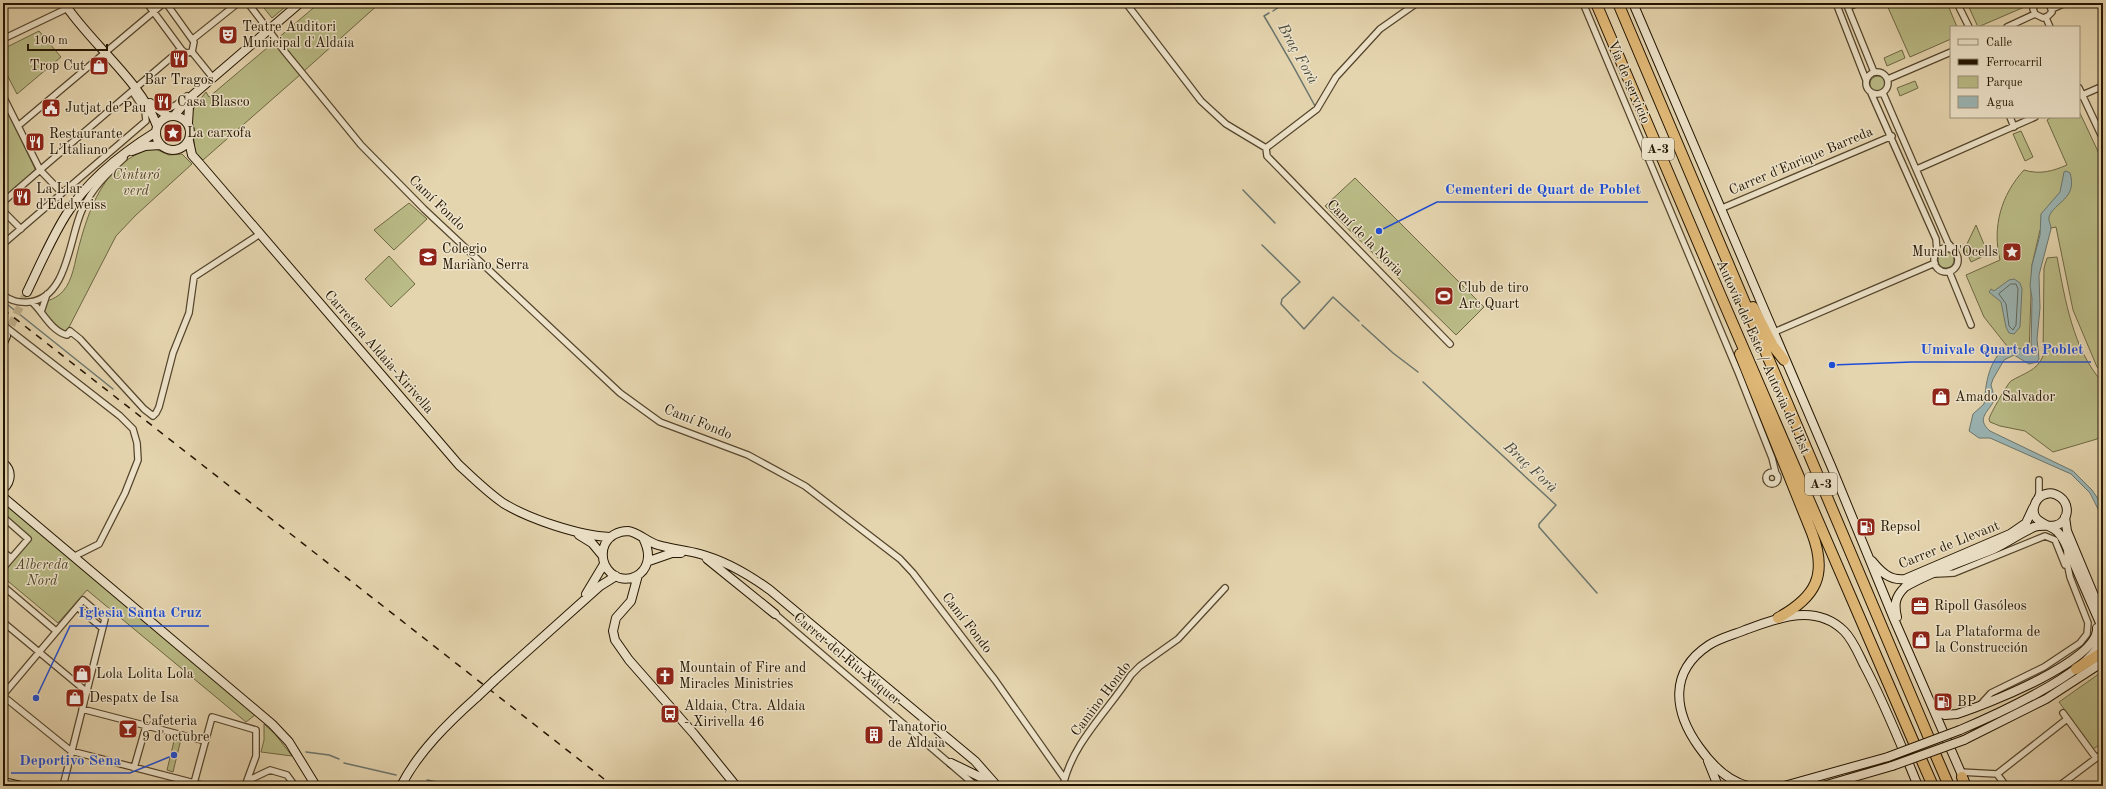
<svg xmlns="http://www.w3.org/2000/svg" width="2106" height="789" font-family="'Old Standard TT',serif">
<style>
.green{fill:#babc87;stroke:#6e6844}
.water{fill:#9bb6b6;stroke:#6b766e}
.lines{fill:none;stroke-linecap:round;stroke-linejoin:round}
.shore{stroke:#5f665c;stroke-width:1}
.stream{stroke:#6b766e;stroke-width:1.5}
.secondary-tunnel{stroke:#beaf8c;stroke-width:8;stroke-dasharray:8 4;stroke-linecap:butt}
.street-casing{stroke:#54452c;stroke-width:8}
.secondary-casing{stroke:#231501;stroke-width:10}
.highway-casing{stroke:#231501;stroke-width:12}
.street{stroke:#eee4cb;stroke-width:5.5}
.secondary{stroke:#eee4cb;stroke-width:8}
.highway{stroke:#e2ba78;stroke-width:10}
.rail{stroke:#231501;stroke-width:1.5;stroke-dasharray:7 7;stroke-linecap:butt}
.secondary-bridge-casing{stroke:#231501;stroke-width:10;stroke-linecap:butt}
.secondary-bridge{stroke:#eee4cb;stroke-width:8}
.labels{text-anchor:middle;dominant-baseline:central;stroke-width:3;stroke-linejoin:round;paint-order:stroke}
.shield{fill:#eee4cb;stroke:#60533e;stroke-width:1}
.shield-label{font-size:13px;font-weight:bold;fill:#231501}
.poi-label{font-size:14px;fill:#231501;stroke:#eee4cb;text-anchor:start}
.street-label{font-size:14px;fill:#231501;stroke:#eee4cb}
.park-label{font-size:14px;font-style:italic;fill:#504729;stroke:#eee4cb}
.water-label{font-size:15px;font-style:italic;fill:#4d4d40;stroke:#eee4cb}
.leader{fill:none;stroke:#1d4ed8;stroke-width:1.5}
.callout-dot{fill:#1d4ed8;stroke:#eee4cb;stroke-width:1.5}
.callout-label{font-size:15px;text-anchor:middle;font-weight:bold;fill:#1d4ed8;stroke:#eee4cb;stroke-width:3;stroke-linejoin:round;paint-order:stroke}
</style>
<rect width="100%" height="100%" fill="#e5d5af"/>
<filter id="stains"><feTurbulence type="fractalNoise" baseFrequency=".005" numOctaves="4"/><feColorMatrix values="0 0 0 0 .2 0 0 0 0 .09 0 0 0 0 .02 0 0 0 .5 -.17"/></filter>
<radialGradient id="worn" r=".72"><stop offset=".6" stop-color="#630" stop-opacity="0"/><stop offset="1" stop-color="#630" stop-opacity=".3"/></radialGradient>
<path class="green" d="M260,3H290L272,18Z
M319,3H380L304,71L277,39Z
M1886,3H1947L1957,27H1951V39L1910,57Z
M1967,3H2028L2029,5L1978,27Z
M39,31L61,57L17,94L3,67V49Z
M274,42L301,74L203,160L195,152L191,111L206,92L209,97Z
M1902,50L1905,58L1887,66L1884,58Z
M1870 84a8 8 0 1 1 16 0a8 8 0 1 1-16 0Z
M1915,81L1918,88L1900,96L1897,88Z
M3,102L36,171L3,200Z
M2079,111L2103,162V373L2097,367L2073,310L2056,227L2040,230L2032,265L2029,354L2022,349L2007,346L1984,317L1966,275L2000,260C1992,227 2001,195 2024,170C2040,175 2053,171 2067,165L2047,120L2052,117H2079Z
M2021,131L2033,157L2025,161L2013,134Z
M153,148L169,155L182,154L192,164L136,215L116,236L66,333L58,328L44,313L45,302C50,300 55,298 59,295C71,286 74,267 77,254C88,210 104,161 153,148Z
M1355,178L1484,307L1456,335L1325,206Z
M409,203L427,219L394,250L374,230Z
M1976,225L1988,254L1971,262L1965,248Z
M1938 260a8 8 0 1 1 16 0a8 8 0 1 1-16 0Z
M389,256L415,284L391,307L365,279Z
M2057,257C2065,299 2073,350 2103,383V433L2097,439L2053,452L2025,431L2000,426L1990,422L1989,419C1990,414 2008,383 2011,381C2024,373 2037,371 2043,356L2044,268L2047,258Z
M3,501L255,715L246,722L87,590L58,623L3,577V572L32,539L3,515Z
M2103,671V743L2093,749L2059,702Z
M264,724L275,734L292,756L261,752L264,740Z
M175,737L181,739L173,772L167,770Z"/>
<path class="water" d="M2066,171L2070,173C2078,199 2054,202 2049,217C2048,221 2051,224 2051,229L2039,275L2040,308L2037,339L2039,359L2037,362L2029,364L2014,355L2004,360L1993,379L1991,385L1995,399C1989,412 1975,418 1990,431L2073,471L2092,490L2103,506V519L2090,493L2071,474L1990,438H1979L1969,431L1973,414L1984,404C1986,383 1988,361 2007,346L2022,349L2029,354L2031,353L2032,298L2030,286L2032,265L2040,235L2041,214L2060,192L2064,172Z
M2014,279L2020,283L2022,289L2020,327L2014,334L2009,333L2006,327L2001,302L1989,292L1991,289L1994,291L2009,280Z"/>
<g class="lines">
<path class="shore" d="M2011,284H2016L2018,289L2016,325L2013,330L2009,326L2006,304L1999,294Z"/>
<path class="stream" d="M1273,11L1285,3
M1269,13L1264,16C1282,46 1299,76 1315,106
M1243,190L1275,223
M1262,245L1300,282L1282,299L1281,304L1304,329L1333,297L1359,321
M3,301L113,389
M1362,325L1393,353L1418,372
M1423,382L1556,505L1539,524V527L1597,593
M306,752L329,755L339,759
M344,763L396,775
M427,780L458,786
M562,786L578,784L583,786"/>
<path class="secondary-tunnel" d="M6,336L27,292"/>
<defs>
<path id="street" d="M147,3L181,49L185,53L192,52
M166,3L194,42L192,52
M248,3L285,52L361,145L424,209L620,393L660,422L748,455L805,486L900,559L913,573L995,680L1064,778
M1126,3L1201,101L1226,124L1266,148
M1583,3L1738,372L1772,458L1776,474
M1836,3L1866,80
M1846,3L1874,72
M1957,3L1969,27
M2036,3L2033,9L2035,14L2043,18L2048,16L2052,12L2049,3
M1848,7L1858,3
M2052,9L2065,3
M2046,18L2050,27
M2007,27L2035,14
M3,39L68,8
M193,39L238,3
M192,52L213,78
M1866 83a11 11 0 1 1 22 0a11 11 0 1 1-22 0Z
M1888,79L1951,52
M2079,88L2103,139
M1871,93L1936,239L1937,251
M1883,93L1948,243L1955,251
M3,96L40,170L3,202
M2080,96L2103,86
M160,110L163,111L176,105L187,96
M2010,117L2014,127
M18,126L164,3
M1266,148L1267,156L1450,344
M1266,148L1317,109L1336,77L1380,29L1417,3
M1917,169L2035,117
M62,193L40,170L181,49
M1720,209L1892,136
M3,211L21,229
M3,244L146,121L145,111L134,94L135,88
M1934 260a12 12 0 1 1 24 0a12 12 0 1 1-24 0Z
M1949,271L1971,325
M3,295C11,301 18,303 29,302C68,298 69,238 82,210C92,188 107,174 124,158
M32,302C43,312 51,331 67,335L70,331L80,339L144,409L153,416L156,413L159,407L173,353L189,313L194,277L260,234
M41,312L47,294
M3,325L120,416L133,429L137,443L138,460L125,493L99,544L75,556
M1772,333L1935,263
M1766 478a6 6 0 1 1 12 0a6 6 0 1 1-12 0Z
M2037,500L2039,493V480
M3,517L28,539L3,568
M3,552L11,558
M1936,574L1954,573L2045,536L2055,540L2065,565
M3,586L56,631
M77,607L102,628
M775,614L976,786
M3,622L87,692
M3,695L83,600L105,619L63,786
M3,696L71,751L206,786
M1981,704L1991,693L2044,667L2080,643L2087,634L2088,623L2070,577L2067,562V550
M82,709L205,741
M2063,713L2096,758
M134,768L146,726
M1960,772L1997,774L2067,719
M1997,774L2006,786
M247,781L270,770L287,775L295,786
M194,783L212,717L256,730V756L245,786
M1063,786C1072,743 1108,711 1131,675L1140,666L1178,639L1225,588
M2059,786L2103,753"/>
<path id="secondary" d="M64,3C91,44 141,81 157,126
M1633,3L1832,468L1894,619L1965,782
M150,103L168,116
M156 133a17 17 0 1 1 34 0a17 17 0 1 1-34 0Z
M174,116L187,100L300,3
M188,123L189,107L194,100
M189,141L192,155L200,164L459,465C473,478 487,492 503,503C529,519 580,536 610,537
M132,151L145,146L160,145
M27,292C39,267 51,239 66,215C87,181 122,153 156,132
M3,343L6,336
M3,463C12,470 12,481 3,489
M3,497L272,724L289,742L316,786
M2065,517L2067,531L2103,617
M579,535L592,543L602,555
M644,540C661,575 619,593 605,565C602,559 602,550 605,544C609,536 618,531 628,531C638,532 647,542 658,545C671,549 686,550 700,554C726,561 748,574 770,590L975,761L997,786
M707,559L775,614
M649,561L672,553H681
M1872,561C1881,572 1890,581 1905,579L2010,534L2026,523L2033,508
M638,575L631,601L616,618L613,631L615,640L629,660L694,734L736,786
M586,594L604,564
M1897,617C1894,604 1895,597 1905,587C1932,571 1965,561 1994,549C2008,542 2021,533 2034,527C2044,523 2055,530 2063,521C2069,514 2068,503 2060,497C2056,494 2051,492 2046,494C2041,495 2037,499 2035,504C2029,520 2044,523 2054,529C2059,532 2062,537 2065,543L2100,623C2101,630 2102,637 2099,644C2087,674 1991,717 1960,730
M495,680L600,586L616,576
M1933,708L1945,715L1957,714C1985,705 2099,661 2097,628
M1964,740L2046,699L2103,662
M1708,761L1718,786
M951,763L980,777L990,786
M3,782L21,786
M401,786C418,752 449,722 477,697
M1748,786C1727,781 1711,764 1699,747C1674,712 1668,672 1709,645C1720,638 1733,635 1745,630C1778,618 1815,603 1844,631C1853,640 1858,653 1864,665C1885,704 1901,745 1918,786
M1784,786L1888,757
M1823,786L1892,766"/>
<path id="highway" d="M1596,3L1720,294L1914,743
M1618,3L1929,738
M1753,307L1773,346L1784,360
M1740,354L1812,533C1828,575 1816,597 1778,618
M2076,669L2103,652
M1936,756L1949,786
M1922,761L1933,786
M1962,777L1965,786"/>
</defs>
<use href="#street" class="street-casing"/>
<use href="#secondary" class="secondary-casing"/>
<use href="#highway" class="highway-casing"/>
<use href="#street" class="street"/>
<use href="#secondary" class="secondary"/>
<use href="#highway" class="highway"/>
<path class="rail" d="M3,309L613,786"/>
<defs>
<path id="secondary-bridge" d="M477,697L495,680
M1888,757L1960,730
M1892,766L1964,740"/>
</defs>
<use href="#secondary-bridge" class="secondary-bridge-casing"/>
<use href="#secondary-bridge" class="secondary-bridge"/>
</g>
<defs>
<symbol id="theatre-square" viewBox="-11 -11 22 22"><rect x="-9" y="-9" width="18" height="18" rx="4" fill="#8f2418" stroke="#eee4cb"/><path d="M-5-5.5Q0-4 5-5.5V0Q5 5 0 6Q-5 5-5 0ZM-3.3-2.5H-1v1.5H-3.3ZM1-2.5H3.3v1.5H1ZM-2.8 1Q0 5.5 2.8 1Z" fill="#fff"/></symbol>
<symbol id="restaurant-square" viewBox="-11 -11 22 22"><rect x="-9" y="-9" width="18" height="18" rx="4" fill="#8f2418" stroke="#eee4cb"/><path d="M-5-6h1v4h1v-4h1v4h1v-4h1v5L-1.5 .5V6h-2V.5L-5-1ZM5-6V6H3V1.5H1.5Q1.5-4 5-6Z" fill="#fff"/></symbol>
<symbol id="shop-square" viewBox="-11 -11 22 22"><rect x="-9" y="-9" width="18" height="18" rx="4" fill="#8f2418" stroke="#eee4cb"/><path d="M-5-2.5h2.3a2.7 3.5 0 0 1 5.4 0H5L5.5 6h-11ZM-1.5-2.5h3a1.5 2.3 0 0 0-3 0Z" fill="#fff"/></symbol>
<symbol id="civic-square" viewBox="-11 -11 22 22"><rect x="-9" y="-9" width="18" height="18" rx="4" fill="#8f2418" stroke="#eee4cb"/><path d="M-.6-6.5H3V-4.5H.6V-3L4-1V1h2V6H-6V1h2V-1L-.6-3ZM-1.2 2.5V6h2.4V2.5Z" fill="#fff"/></symbol>
<symbol id="sight-square" viewBox="-11 -11 22 22"><rect x="-9" y="-9" width="18" height="18" rx="4" fill="#8f2418" stroke="#eee4cb"/><path d="M0-6L1.8-2.2L6-1.7L2.9 1.2L3.7 5.4L0 3.3L-3.7 5.4L-2.9 1.2L-6-1.7L-1.8-2.2Z" fill="#fff"/></symbol>
<symbol id="school-square" viewBox="-11 -11 22 22"><rect x="-9" y="-9" width="18" height="18" rx="4" fill="#8f2418" stroke="#eee4cb"/><path d="M0-5L7-2L0 1L-7-2ZM-4 1L0 2.5L4 1V4Q0 6-4 4Z" fill="#fff"/></symbol>
<symbol id="stadium-square" viewBox="-11 -11 22 22"><rect x="-9" y="-9" width="18" height="18" rx="4" fill="#8f2418" stroke="#eee4cb"/><path d="M0-5a6.5 5 0 1 0 0 10a6.5 5 0 1 0 0-10ZM-3.5-1.8h7v3.6h-7Z" fill="#fff"/></symbol>
<symbol id="fuel-square" viewBox="-11 -11 22 22"><rect x="-9" y="-9" width="18" height="18" rx="4" fill="#8f2418" stroke="#eee4cb"/><path d="M-5.5-6h7V0h2V4h1.3V-2.5L3-4.5l.8-.8L6-3V5H2.5V1h-1V6h-7ZM-4.2-4.7v3.2H.2V-4.7Z" fill="#fff"/></symbol>
<symbol id="office-square" viewBox="-11 -11 22 22"><rect x="-9" y="-9" width="18" height="18" rx="4" fill="#8f2418" stroke="#eee4cb"/><path d="M-6-3h4V-5.5h4V-3h4V5H-6ZM-1-4.5V-3h2v-1.5ZM-6 0V1H6V0Z" fill="#fff"/></symbol>
<symbol id="church-square" viewBox="-11 -11 22 22"><rect x="-9" y="-9" width="18" height="18" rx="4" fill="#8f2418" stroke="#eee4cb"/><path d="M-1.2-6h2.4v3.5h3.3v2.4h-3.3V6h-2.4V-.1h-3.3v-2.4h3.3Z" fill="#fff"/></symbol>
<symbol id="bus-square" viewBox="-11 -11 22 22"><rect x="-9" y="-9" width="18" height="18" rx="4" fill="#8f2418" stroke="#eee4cb"/><path d="M-5-6H5V4H4V6H2V4H-2V6H-4V4H-5ZM-3.5-4V0h7V-4ZM-3.5 1.2v1.5H-2V1.2ZM2 1.2v1.5H3.5V1.2Z" fill="#fff"/></symbol>
<symbol id="bar-square" viewBox="-11 -11 22 22"><rect x="-9" y="-9" width="18" height="18" rx="4" fill="#8f2418" stroke="#eee4cb"/><path d="M-6-5H6L.8 .8V4.5H3.5V6h-7V4.5H-.8V.8Z" fill="#fff"/></symbol>
<symbol id="building-square" viewBox="-11 -11 22 22"><rect x="-9" y="-9" width="18" height="18" rx="4" fill="#8f2418" stroke="#eee4cb"/><path d="M-4-6H4V6H1V3H-1V6H-4ZM-2.5-4.3h1.7v1.8h-1.7ZM.8-4.3h1.7v1.8H.8ZM-2.5-1h1.7V.8h-1.7ZM.8-1h1.7V.8H.8Z" fill="#fff"/></symbol>
</defs>
<g fill-rule="evenodd">
<use href="#theatre-square" x="217" y="24" width="22" height="22"/>
<use href="#restaurant-square" x="168" y="48" width="22" height="22"/>
<use href="#shop-square" x="88" y="55" width="22" height="22"/>
<use href="#restaurant-square" x="152" y="91" width="22" height="22"/>
<use href="#civic-square" x="40" y="97" width="22" height="22"/>
<use href="#sight-square" x="162" y="122" width="22" height="22"/>
<use href="#restaurant-square" x="24" y="131" width="22" height="22"/>
<use href="#restaurant-square" x="11" y="186" width="22" height="22"/>
<use href="#sight-square" x="2001" y="241" width="22" height="22"/>
<use href="#school-square" x="417" y="246" width="22" height="22"/>
<use href="#stadium-square" x="1433" y="285" width="22" height="22"/>
<use href="#shop-square" x="1930" y="386" width="22" height="22"/>
<use href="#fuel-square" x="1855" y="516" width="22" height="22"/>
<use href="#office-square" x="1909" y="595" width="22" height="22"/>
<use href="#shop-square" x="1910" y="629" width="22" height="22"/>
<use href="#shop-square" x="71" y="663" width="22" height="22"/>
<use href="#church-square" x="654" y="665" width="22" height="22"/>
<use href="#shop-square" x="64" y="687" width="22" height="22"/>
<use href="#fuel-square" x="1932" y="691" width="22" height="22"/>
<use href="#bus-square" x="659" y="703" width="22" height="22"/>
<use href="#bar-square" x="117" y="718" width="22" height="22"/>
<use href="#building-square" x="863" y="724" width="22" height="22"/>
</g>
<g class="labels">
<g class="shield">
<rect x="1642" y="138" width="32" height="22" rx="3"/>
<rect x="1805" y="473" width="32" height="22" rx="3"/>
</g>
<g class="shield-label">
<text x="1658" y="149">A-3</text>
<text x="1821" y="484">A-3</text>
</g>
<g class="poi-label">
<text x="242" y="27">Teatre Auditori<tspan x="242" dy="16">Municipal d'Aldaia</tspan></text>
<text x="85" y="66" text-anchor="end">Trop Cut</text>
<text x="179" y="80" text-anchor="middle">Bar Tragos</text>
<text x="177" y="102">Casa Blasco</text>
<text x="65" y="108">Jutjat de Pau</text>
<text x="187" y="133">La carxofa</text>
<text x="49" y="134">Restaurante<tspan x="49" dy="16">L'Italiano</tspan></text>
<text x="36" y="189">La Llar<tspan x="36" dy="16">d'Edelweiss</tspan></text>
<text x="442" y="249">Colegio<tspan x="442" dy="16">Mariano Serra</tspan></text>
<text x="1998" y="252" text-anchor="end">Mural d'Ocells</text>
<text x="1458" y="288">Club de tiro<tspan x="1458" dy="16">Arc Quart</tspan></text>
<text x="1955" y="397">Amado Salvador</text>
<text x="1880" y="527">Repsol</text>
<text x="1934" y="606">Ripoll Gasóleos</text>
<text x="1935" y="632">La Plataforma de<tspan x="1935" dy="16">la Construcción</tspan></text>
<text x="679" y="668">Mountain of Fire and<tspan x="679" dy="16">Miracles Ministries</tspan></text>
<text x="96" y="674">Lola Lolita Lola</text>
<text x="89" y="698">Despatx de Isa</text>
<text x="1957" y="702">BP</text>
<text x="684" y="706">Aldaia, Ctra. Aldaia<tspan x="684" dy="16">- Xirivella 46</tspan></text>
<text x="142" y="721">Cafeteria<tspan x="142" dy="16">9 d'octubre</tspan></text>
<text x="888" y="727">Tanatorio<tspan x="888" dy="16">de Aldaia</tspan></text>
</g>
<g class="street-label">
<text transform="translate(1629 82) rotate(67)">Vía de servicio</text>
<text transform="translate(1801 161) rotate(-23)">Carrer d'Enrique Barreda</text>
<text transform="translate(437 203) rotate(44)">Camí Fondo</text>
<text transform="translate(1365 238) rotate(45)">Camí de la Noria</text>
<text transform="translate(379 352) rotate(49)">Carretera Aldaia-Xirivella</text>
<text transform="translate(1763 357) rotate(66)">Autovía del Este / Autovia de l'Est</text>
<text transform="translate(698 422) rotate(22)">Camí Fondo</text>
<text transform="translate(1949 545) rotate(-22)">Carrer de Llevant</text>
<text transform="translate(967 623) rotate(52)">Camí Fondo</text>
<text transform="translate(847 659) rotate(40)">Carrer del Riu Xúquer</text>
<text transform="translate(1101 699) rotate(-53)">Camino Hondo</text>
</g>
<g class="park-label">
<text x="136" y="175">Cinturó<tspan x="136" dy="16">verd</tspan></text>
<text x="42" y="565">Albereda<tspan x="42" dy="16">Nord</tspan></text>
</g>
<g class="water-label">
<text transform="translate(1297 54) rotate(61)">Braç Forà</text>
<text transform="translate(1530 468) rotate(43)">Braç Forà</text>
</g>
</g>
<path class="leader" d="M1379 231L1437 202H1648M1832 365L1912 362H2091M36 698L70 626H209M174 755L130 773H11"/>
<g class="callout-dot">
<circle cx="1379" cy="231" r="4"/>
<circle cx="1832" cy="365" r="4"/>
<circle cx="36" cy="698" r="4"/>
<circle cx="174" cy="755" r="4"/>
</g>
<g class="callout-label">
<text x="1543" y="194">Cementeri de Quart de Poblet</text>
<text x="2002" y="354">Umivale Quart de Poblet</text>
<text x="140" y="617">Iglesia Santa Cruz</text>
<text x="70" y="765">Deportivo Sena</text>
</g>
<rect width="2106" height="789" fill="none" stroke="#e5d5af" stroke-width="16"/>
<rect x="4" y="4" width="2098" height="781" fill="none" stroke="#231501" stroke-width="2"/>
<rect x="8" y="8" width="2090" height="773" fill="none" stroke="#231501"/>
<rect x="1950" y="26" width="130" height="92" fill="#eee4cb" stroke="#9d917a"/>
<rect x="1958" y="39" width="20" height="6" fill="#eee4cb" stroke="#9d917a"/>
<text x="1986" y="46" font-size="12" fill="#231501">Calle</text>
<rect x="1958" y="59" width="20" height="6" fill="#231501" stroke="#9d917a"/>
<text x="1986" y="66" font-size="12" fill="#231501">Ferrocarril</text>
<rect x="1958" y="76" width="20" height="12" fill="#babc87" stroke="#9d917a"/>
<text x="1986" y="86" font-size="12" fill="#231501">Parque</text>
<rect x="1958" y="96" width="20" height="12" fill="#9bb6b6" stroke="#9d917a"/>
<text x="1986" y="106" font-size="12" fill="#231501">Agua</text>
<path d="M28 44v6h79v-6" fill="none" stroke="#231501" stroke-width="2"/>
<text x="34" y="44" font-size="12" fill="#231501" stroke="#eee4cb" stroke-width="3" paint-order="stroke">100 m</text>
<rect width="100%" height="100%" filter="url(#stains)"/>
<rect width="100%" height="100%" fill="url(#worn)"/>
</svg>
